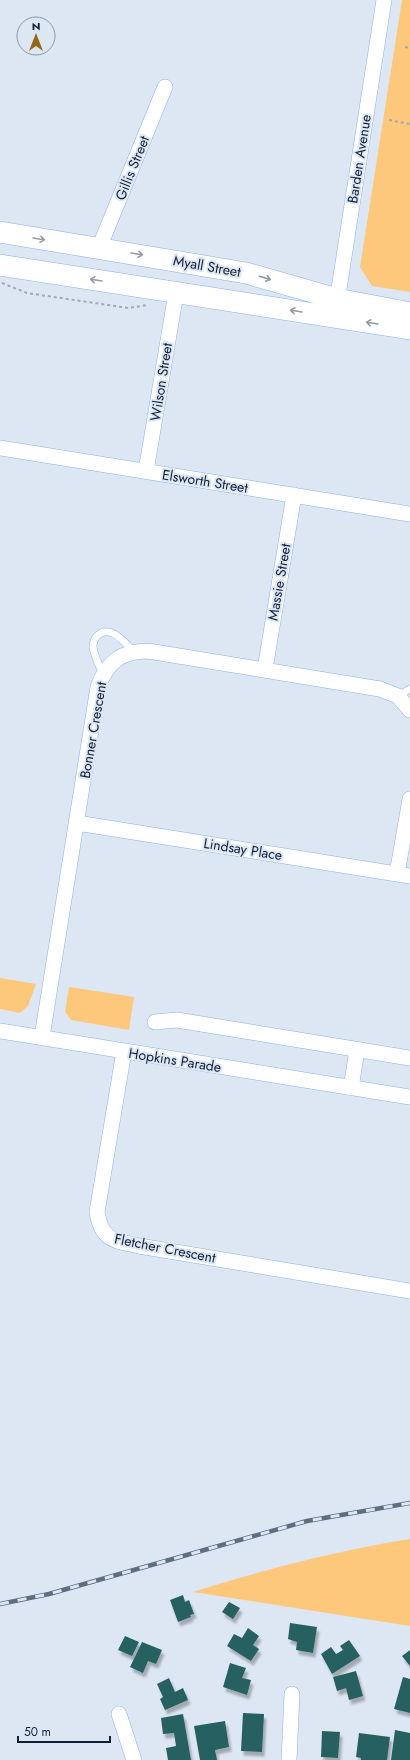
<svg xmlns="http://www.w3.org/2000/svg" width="410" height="1760" font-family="Jost,sans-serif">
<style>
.green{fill:#fdc87c}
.building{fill:#276061;filter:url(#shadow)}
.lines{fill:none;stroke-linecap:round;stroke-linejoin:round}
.lane-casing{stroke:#87b3ee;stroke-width:8}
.street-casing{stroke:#87b3ee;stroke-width:16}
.secondary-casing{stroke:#87b3ee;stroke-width:22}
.path{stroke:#9ea9b9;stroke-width:2;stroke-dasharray:3 3;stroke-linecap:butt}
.lane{stroke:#fff;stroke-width:7}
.street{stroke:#fff;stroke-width:15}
.secondary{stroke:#fff;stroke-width:21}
.rail-casing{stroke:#5f6d80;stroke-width:4.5}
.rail{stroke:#dde6f3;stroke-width:3;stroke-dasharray:9;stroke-linecap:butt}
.oneway{stroke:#939ba5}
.labels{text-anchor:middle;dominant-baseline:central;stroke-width:4;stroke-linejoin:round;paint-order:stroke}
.street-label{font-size:14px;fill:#0f2036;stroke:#dde6f3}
</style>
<defs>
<filter id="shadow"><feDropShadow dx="2.5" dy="4.5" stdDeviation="1" flood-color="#0004"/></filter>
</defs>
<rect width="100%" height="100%" fill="#dde6f3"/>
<path class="green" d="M402,0H410V292L372,286L360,267Z
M0,978L36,984L28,1006L20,1013L0,1009Z
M69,987L134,997L129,1030L71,1020L65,1012Z
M410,1539V1626L193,1592C265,1569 336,1551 410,1539Z"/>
<path class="building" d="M183,1595L185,1602L189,1600L194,1614L190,1615L191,1617L178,1622L170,1600Z
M229,1602L240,1608L233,1619L222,1612Z
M290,1623L317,1627L313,1653L296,1650L297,1642L288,1639Z
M248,1628L259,1636L253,1645L259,1649L251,1661L227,1646L234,1634L242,1638Z
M125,1636L139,1642L132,1656L118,1650Z
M349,1640L360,1656L332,1674L321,1654L331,1647L336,1654L343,1650L340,1646Z
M142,1642L162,1650L156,1664L148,1661L143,1673L130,1667Z
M410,1650V1666L402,1656Z
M230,1663L246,1668L242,1678L251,1680L247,1695L223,1687Z
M356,1671L363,1696L349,1700L346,1688L337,1691L333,1677Z
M403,1677L410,1679V1713L394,1709Z
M169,1678L175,1692L183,1688L188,1700L165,1710L160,1699L163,1697L157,1684Z
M243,1713L264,1714L262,1752L241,1751Z
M183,1714L191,1760H168L166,1748L176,1746L174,1733L163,1734L161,1718Z
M225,1721L229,1747L215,1750L217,1760H200L194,1726Z
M395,1730L410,1733V1760H391Z
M322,1731L340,1732L338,1758L321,1757Z
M359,1733L390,1737L387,1760H361V1758L356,1757Z"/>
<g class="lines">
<defs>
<path id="lane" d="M103,674C99,665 94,656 93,647C93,642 94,639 97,636C110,623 125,643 133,651
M398,696L410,689"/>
<path id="street" d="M99,248L165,87
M336,308L384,0
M0,448L410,514
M146,471L176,293
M265,669L294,495
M77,823L410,876
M397,874L410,799
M155,1022L177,1020L410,1058
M0,1031L410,1097
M42,1037L98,687C107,662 121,651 148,651L380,689L398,696L410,710
M124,1051L97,1212C102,1241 113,1240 139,1246L410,1291
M351,1088L357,1050
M119,1714L134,1760
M289,1760L292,1694"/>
<path id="secondary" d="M0,232L246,273L337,299L410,313
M0,265L410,329"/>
</defs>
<use href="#lane" class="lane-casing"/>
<use href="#street" class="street-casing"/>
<use href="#secondary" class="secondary-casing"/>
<path class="path" d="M405,47L410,48
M389,120L410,124
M2,283L27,293L128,308L148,305"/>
<use href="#lane" class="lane"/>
<use href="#street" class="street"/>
<use href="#secondary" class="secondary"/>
<defs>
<path id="rail" d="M0,1604L49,1594L307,1521L410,1503"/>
</defs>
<use href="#rail" class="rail-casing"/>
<use href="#rail" class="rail"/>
</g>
<defs><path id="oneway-shaft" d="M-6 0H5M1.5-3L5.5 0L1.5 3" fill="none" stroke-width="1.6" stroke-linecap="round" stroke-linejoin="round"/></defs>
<g class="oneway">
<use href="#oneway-shaft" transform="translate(39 239) rotate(9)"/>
<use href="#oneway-shaft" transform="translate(137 254) rotate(9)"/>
<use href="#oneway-shaft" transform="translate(265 278) rotate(16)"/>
<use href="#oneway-shaft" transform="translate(96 280) rotate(-171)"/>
<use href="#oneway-shaft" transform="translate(296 311) rotate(-171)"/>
<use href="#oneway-shaft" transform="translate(372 323) rotate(-171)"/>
</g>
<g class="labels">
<g class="street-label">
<text transform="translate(359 159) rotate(-81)">Barden Avenue</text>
<text transform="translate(132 168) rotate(-68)">Gillis Street</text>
<text transform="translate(207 266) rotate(10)">Myall Street</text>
<text transform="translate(161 382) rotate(-81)">Wilson Street</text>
<text transform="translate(205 481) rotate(9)">Elsworth Street</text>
<text transform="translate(279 582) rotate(-80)">Massie Street</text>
<text transform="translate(93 730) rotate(-80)">Bonner Crescent</text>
<text transform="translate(243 849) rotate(9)">Lindsay Place</text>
<text transform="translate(175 1060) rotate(9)">Hopkins Parade</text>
<text transform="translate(165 1248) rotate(11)">Fletcher Crescent</text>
</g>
</g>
<g transform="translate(36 36)"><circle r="19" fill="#dde6f3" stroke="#8b97a7"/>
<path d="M0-3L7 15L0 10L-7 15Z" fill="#966816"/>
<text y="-6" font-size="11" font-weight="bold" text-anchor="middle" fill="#0f2036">N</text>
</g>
<path d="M18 1736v6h92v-6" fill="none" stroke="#0f2036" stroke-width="2"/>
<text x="24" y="1736" font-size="12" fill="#0f2036" stroke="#dde6f3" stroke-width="3" paint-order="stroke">50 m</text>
</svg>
